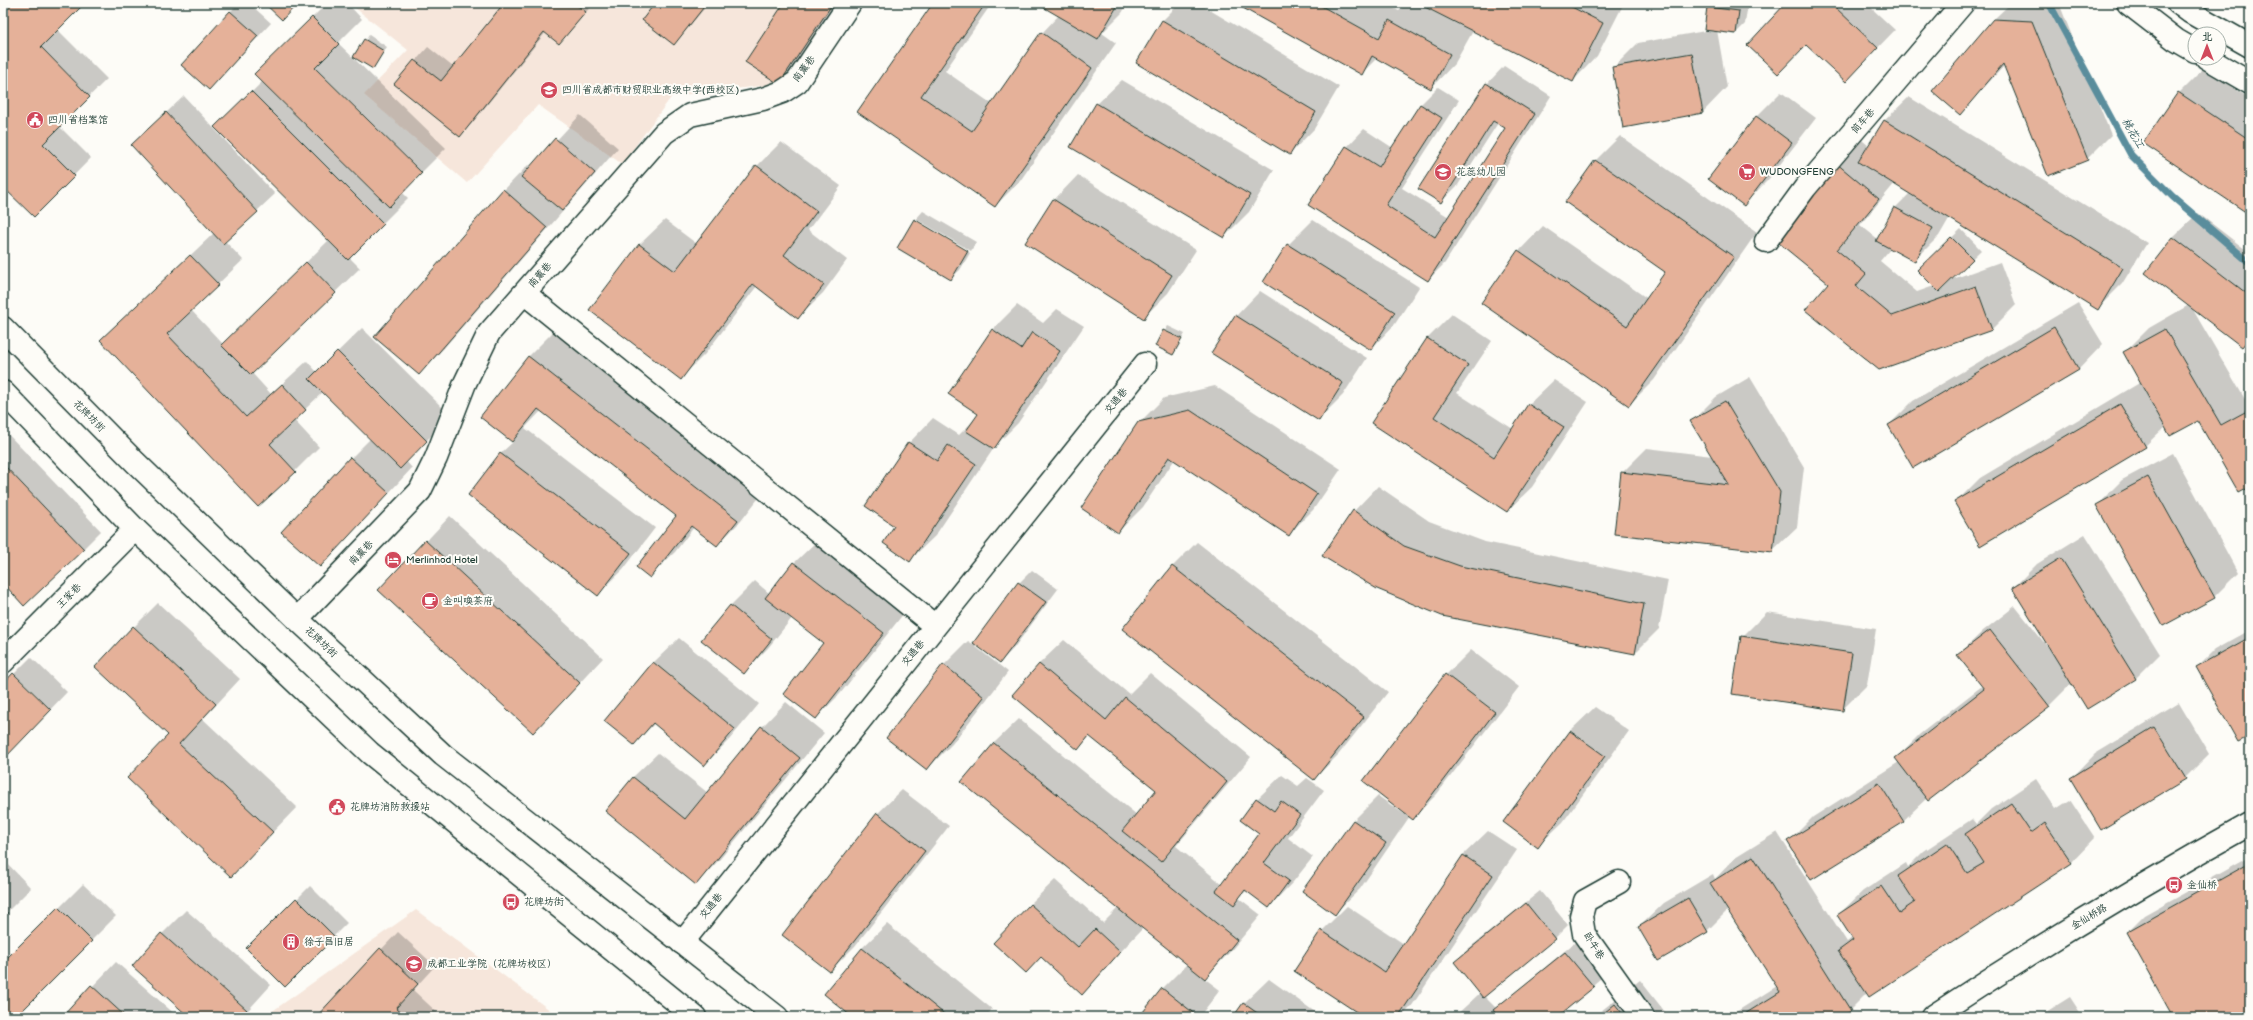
<svg xmlns="http://www.w3.org/2000/svg" width="2253" height="1020" font-family="'Balsamiq Sans','LXGW WenKai TC',sans-serif">
<style>
.built{fill:#f6e6db}
.shadow{fill:#0003;fill-rule:evenodd}
.lines{fill:none;stroke-linecap:round;stroke-linejoin:round}
.stream{stroke:#5a8d9c;stroke-width:7}
.building{fill:#e5b199;stroke:#1f3d34}
.street-casing{stroke:#1f3d34;stroke-width:25}
.secondary-casing{stroke:#1f3d34;stroke-width:25}
.primary-casing{stroke:#1f3d34;stroke-width:25}
.street{stroke:#fdfcf7;stroke-width:22}
.secondary{stroke:#fdfcf7;stroke-width:22}
.primary{stroke:#fdfcf7;stroke-width:22}
.labels{text-anchor:middle;dominant-baseline:central;stroke-width:4;stroke-linejoin:round;paint-order:stroke}
.street-label{font-size:10px;fill:#1f3d34;stroke:#fdfcf7}
.poi-label{font-size:10px;fill:#1f3d34;stroke:#fdfcf7;text-anchor:start}
.water-label{font-size:11px;font-style:italic;fill:#385e60;stroke:#fdfcf7}
</style>
<rect width="100%" height="100%" fill="#fdfcf7"/>
<filter id="ink" filterUnits="userSpaceOnUse"><feTurbulence type="fractalNoise" baseFrequency=".025" numOctaves="2"/><feDisplacementMap in="SourceGraphic" scale="8" xChannelSelector="R" yChannelSelector="G"/><feConvolveMatrix kernelMatrix="1 2 1 2 8 2 1 2 1" color-interpolation-filters="sRGB"/></filter>
<g filter="url(#ink)">
<path class="built" d="M349,3H834L779,84L672,96L622,164L538,105L467,183L364,95L408,50Z
M416,910L559,1017H264Z"/>
<path class="shadow" d="M3,3H84L57,29L107,79L59,126L91,158L34,216L3,186Z
M239,3H249L271,23L209,89L230,12Z
M327,3H347L362,19L338,43L446,148L402,192L408,198L349,257L360,268L252,373L271,394L307,361L317,372L362,328L451,416L406,461L412,468L344,541L351,458L371,438L324,391L294,420L319,447L295,471L101,340L214,233L132,145L184,96L275,194L225,241L243,260L191,310L223,344L329,240L216,127L263,81L256,74Z
M505,3H594L559,43L546,32L473,122L459,136L395,84L428,47L453,67Z
M657,3H709L674,44Z
M785,3H840L803,58L779,83Z
M934,3H992L945,71L992,104L1042,33L1059,15L1038,3H1128L1122,13L1102,33L1116,43L1020,181L995,206L858,111Z
M1180,3H1198L1339,87L1314,129L1290,154L1162,21Z
M1236,3H1384L1399,11L1407,3H1624L1597,56L1573,81L1473,31L1455,63L1431,88L1377,58L1362,73Z
M1713,3H1748L1745,24L1736,33L1717,30L1727,87L1703,112L1624,127L1613,68L1638,43L1705,31L1708,8Z
M1788,3H1866L1895,30L1863,63Z
M2011,3H2059L2111,135L2087,159L2005,65L1960,113L1994,19Z
M369,35L387,47L373,68L355,57Z
M1504,66L1551,96L1445,263L1428,280L1347,147L1364,129L1393,148L1421,104L1438,87L1459,100L1402,188L1449,217L1506,128L1498,123L1458,185L1441,202L1487,84Z
M2204,68L2250,99V214L2144,143L2179,93Z
M1122,80L1274,170L1249,212L1224,237L1097,104Z
M1781,92L1816,118L1768,180L1744,204L1709,179L1757,116Z
M1909,97L2147,243L2122,284L2098,308L1950,217L1939,236L1915,260L1891,248L1880,261L1917,292L1934,286L1927,261L1961,229L1981,250L1950,280L2000,262L2016,305L1991,330L1879,369L1829,283L1837,164L1862,140L1869,146L1884,121ZM1895,183L1910,193L1895,208L1878,239L1860,225Z
M580,115L618,148L443,349L419,374L504,190L528,165L531,168Z
M1620,136L1757,232L1654,380L1629,405L1519,251L1543,226L1648,299L1667,272L1595,161Z
M781,142L841,186L808,230L847,260L823,293L798,317L757,286L705,354L681,378L590,310L640,244L665,220L697,244L757,166Z
M1078,175L1196,250L1168,293L1144,317L1026,242L1054,200Z
M923,211L976,242L971,251L916,219V221L970,253L960,270L951,278L915,220Z
M2198,213L2250,253V338L2242,346L2192,308L2246,401L2250,399V486L2198,419L2166,426L2145,446L1955,503L1980,478L2141,382L2124,353L2149,328L2189,305L2146,273L2173,237Z
M1313,220L1419,287L1395,324L1371,349L1288,245Z
M1260,291L1367,358L1343,395L1318,420L1236,316Z
M2078,303L2103,344L2079,369L1914,467L1889,425L1913,401Z
M1017,305L1043,323L1057,309L1084,326L1018,423L996,445L935,536L910,560L896,526L909,443L933,418L959,435L973,421L979,413L992,330Z
M1452,314L1492,341L1457,393L1513,429L1529,404L1554,380L1588,402L1532,487L1507,511L1372,423L1427,339Z
M1168,326L1185,334L1173,354L1156,346Z
M553,332L761,495L741,521L717,545L694,527L675,552L650,576L677,516L542,410L525,428L655,528L623,570L598,594L469,495L501,453L513,442L481,417L528,357Z
M1750,377L1804,467L1797,527L1772,551L1622,473L1647,448L1712,456L1692,421L1716,397Z
M1215,386L1341,469L1313,510L1289,534L1175,459L1143,507L1118,532L1139,423L1164,398Z
M3,429L101,531L83,549L3,582Z
M2173,453L2238,573L2214,597L2097,505L2122,480Z
M1378,486L1429,521L1485,542L1668,580L1659,629L1635,653L1443,615L1354,511Z
M450,516L603,658L557,707L380,590Z
M2085,534L2160,654L2135,679L2072,683L2049,706L1927,798L1903,821L1788,842L1813,817L1899,762L1896,758L1920,734L1982,686L1958,655L1983,631L2015,606L2055,656L2013,588L2037,564Z
M819,539L908,608L840,694L816,718L824,643L792,618L768,648L744,672L730,606L755,581L770,594L794,563Z
M1197,542L1388,692L1339,754L1314,779L1123,629L1173,566Z
M1032,570L1058,589L1013,649L1000,662L977,646L976,647L1008,672L952,744L927,769L944,665L968,641L973,644L1019,583Z
M158,603L240,679L203,719L297,807L231,875L169,735L134,627Z
M1767,612L1876,629L1867,685L1842,710L1742,637Z
M2250,630V735L2197,667L2214,650Z
M679,638L759,704L729,740L704,765L655,723L634,744L606,721L654,662Z
M1064,640L1129,694L1150,673L1251,757L1176,846L1222,884L1260,834L1257,799L1282,775L1298,786L1307,778L1324,790L1288,838L1313,857L1293,882L1269,907L1247,890L1239,898L1261,915L1229,953L1204,978L1220,990L1199,1017H1140L1162,989L1187,964L1143,928L1082,993L1041,957L1030,904L1055,880L1103,923L1118,908L963,782L994,743L1019,719L1137,815L1157,790L1091,735L1078,748L1039,664Z
M1471,650L1519,687L1437,794L1413,818L1410,816L1360,889L1335,913L1304,891L1354,820L1378,796L1404,814L1405,812L1364,781L1446,675Z
M31,657L67,692L3,759V685Z
M786,702L824,733L720,859L696,884L633,777L658,753L708,793L762,727Z
M2179,703L2209,754L2185,778L2071,779L2095,754Z
M1595,707L1629,731L1563,822L1538,846L1505,822L1570,731Z
M2036,779L2056,809L2070,800L2095,838L2071,863L1867,993L1850,1010L1840,1017H1728L1777,986L1728,910L1707,931L1639,927L1664,903L1713,874L1715,879L1735,858L1777,832L1847,942L1853,937L1838,915L1863,891L1906,863L1908,867L1924,851L1972,819L1976,824L1991,809Z
M902,790L949,826L855,946L830,971L877,814Z
M1488,831L1517,850L1411,1007L1401,1017H1365L1295,970L1322,931L1347,906L1404,944L1463,855Z
M2250,856V1017H2175L2127,932L2144,915Z
M3,859L31,888L3,916Z
M83,884L116,916L15,1017H3V964Z
M310,886L347,923L285,985L248,948Z
M1540,891L1568,925L1555,938L1484,996L1496,1008L1579,939L1607,973L1555,1017H1454L1480,993L1455,962L1468,949Z
M186,910L271,985L242,1017H191L162,934Z
M887,924L992,1009L986,1017H854L862,948Z
M398,932L435,966L413,990L442,1017H317Z
M116,962L178,1017H63Z
M1269,979L1322,1017H1234L1244,1003Z
M1640,980L1669,1017H1594L1596,1015Z
M2070,997L2083,1017H2038Z"/>
<g class="lines">
<path class="stream" d="M2049,3L2131,155L2173,197L2250,263"/>
</g>
<path class="building" d="M3,3H85L41,47L90,97L43,144L75,176L34,217L3,187Z
M264,3H298L282,20Z
M504,3H574L586,12L559,44L544,32L460,137L394,84L414,60L441,81Z
M655,3H707L674,45L642,20Z
M784,3H833L779,84L745,62Z
M933,3H986L921,96L972,131L1041,32L1092,68L995,207L857,112Z
M1036,3H1119L1098,39Z
M1234,3H1316L1379,38L1389,20L1450,54L1431,89L1372,56L1362,75Z
M1417,3H1564L1603,23L1573,82Z
M1786,3H1837L1834,6L1878,48L1846,82L1806,45L1778,74L1747,45Z
M1707,7L1739,11L1736,34L1704,30Z
M230,11L258,36L209,90L181,65Z
M312,17L339,44L315,68L422,173L389,207L254,74Z
M1993,19L2032,21L2088,160L2048,176L2003,64L1960,115L1932,91Z
M1162,20L1316,112L1290,155L1136,63Z
M364,39L384,51L373,69L353,57Z
M1692,53L1703,113L1623,128L1612,67Z
M1486,83L1535,114L1428,281L1308,205L1346,146L1379,167L1420,104L1442,118L1386,205L1435,237L1505,128L1493,121L1441,203L1418,189Z
M251,91L384,224L348,260L214,127Z
M2178,92L2250,140V215L2143,143Z
M1096,103L1250,195L1224,238L1070,147Z
M166,112L258,212L223,244L131,145Z
M1756,116L1792,143L1744,206L1708,179Z
M1884,120L2123,268L2098,310L1858,162Z
M555,138L595,173L562,211L521,177Z
M1595,160L1734,257L1629,406L1481,303L1518,250L1627,326L1665,272L1565,202Z
M1836,163L1879,199L1837,250L1866,274L1856,286L1892,316L1976,286L1992,330L1879,370L1805,310L1828,283L1774,239Z
M756,165L817,211L784,255L824,285L798,319L753,284L681,380L589,310L639,244L675,271Z
M503,189L547,228L419,375L374,337Z
M1053,199L1172,275L1144,319L1025,243Z
M1894,207L1933,228L1915,262L1876,241Z
M914,219L968,251L951,280L897,248Z
M1951,237L1973,259L1939,292L1917,270Z
M2173,237L2250,296V337L2242,347L2145,273Z
M1287,244L1395,312L1371,350L1263,282Z
M190,255L219,285L167,334L246,417L282,384L306,410L270,444L296,472L258,507L100,340Z
M306,262L336,293L251,375L221,345Z
M1235,315L1343,383L1319,421L1211,353Z
M2054,327L2079,370L1913,468L1888,425Z
M992,329L1021,349L1032,332L1060,351L994,449L966,431L978,414L948,394Z
M2165,329L2221,425L2245,412L2250,421V487L2239,493L2198,421L2170,436L2123,352Z
M1163,330L1182,339L1173,355L1155,346Z
M1427,338L1468,365L1434,417L1494,457L1528,404L1564,427L1507,512L1371,423Z
M337,351L427,441L400,469L309,379Z
M528,356L738,520L717,546L691,526L650,578L636,567L676,516L538,409L512,442L480,417Z
M1725,401L1780,492L1773,552L1614,534L1621,472L1729,485L1690,421Z
M2120,404L2146,447L1980,546L1954,502Z
M1190,410L1317,494L1289,536L1169,457L1118,533L1081,508L1138,422Z
M908,442L937,461L948,445L976,464L910,562L883,543L894,526L865,506Z
M500,453L631,553L598,596L468,495Z
M350,457L389,493L320,567L281,532Z
M3,464L84,549L24,606L3,583Z
M2148,477L2215,598L2163,626L2096,505Z
M1353,510L1404,546L1460,566L1644,604L1635,654L1442,616L1377,589L1322,556Z
M425,540L580,683L533,733L378,590Z
M2061,558L2136,679L2087,709L2012,588Z
M793,562L884,633L816,719L783,694L823,643L765,598Z
M1172,566L1364,717L1314,780L1122,629Z
M1018,582L1046,602L1000,663L973,643Z
M730,605L772,639L744,674L701,640Z
M133,626L216,704L179,744L273,832L231,877L127,778L168,735L95,667Z
M1990,630L2050,707L1928,801L1895,758L1984,689L1957,655Z
M1741,636L1852,653L1843,711L1732,694Z
M2250,637V736L2238,742L2196,667Z
M653,662L735,729L704,766L653,723L634,745L604,721Z
M943,664L984,697L927,770L886,738Z
M1039,664L1106,720L1125,697L1227,782L1161,862L1122,831L1156,790L1089,736L1078,750L1012,695Z
M13,673L51,710L3,760V684Z
M1445,674L1495,712L1413,820L1363,781Z
M761,726L800,758L696,885L605,811L633,777L685,819Z
M2154,727L2186,779L2101,830L2070,778Z
M1570,731L1605,756L1538,848L1503,822Z
M994,743L1237,940L1205,979L961,782Z
M1879,783L1904,822L1811,880L1787,841Z
M1256,798L1274,811L1281,801L1300,815L1264,863L1289,881L1269,908L1245,890L1234,905L1216,891L1259,834L1240,820Z
M2011,803L2031,833L2045,823L2072,863L1869,997L1838,951L1853,940L1837,915L1881,886L1899,913L1915,902L1898,876L1947,843L1967,873L1984,863L1965,834Z
M877,813L925,851L830,972L782,935Z
M1353,820L1386,843L1335,915L1302,891Z
M1463,855L1493,875L1398,1017H1364L1294,971L1321,930L1384,972Z
M1753,856L1851,1011L1842,1017H1740L1780,992L1710,883Z
M2250,863V1017H2173L2126,932Z
M296,898L335,937L285,987L246,948Z
M1688,898L1708,932L1658,961L1638,927Z
M1526,903L1555,939L1483,998L1454,962Z
M1030,904L1078,947L1095,929L1120,952L1082,995L1041,957L1026,973L993,943Z
M58,907L92,941L16,1017H3V962Z
M3,909L8,913L3,918Z
M161,933L247,1010L241,1017H189L132,966Z
M380,948L418,984L396,1008L406,1017H316Z
M862,948L948,1017H852L824,994Z
M1565,952L1594,987L1557,1017H1498L1493,1010Z
M91,985L126,1017H62Z
M1162,988L1196,1015L1195,1017H1139Z
M1243,1003L1263,1017H1233Z
M1615,1004L1625,1017H1599Z"/>
<g class="lines">
<defs>
<path id="street" d="M1766,241L1805,188L1963,3
M524,293L935,626
M297,619L420,491L436,458L465,383L489,333L664,133L690,115L763,99L782,92L797,82L850,3
M3,662L135,529
M1619,882L1585,901L1581,916L1584,934L1643,1017
M682,943L1145,364"/>
<path id="secondary" d="M1932,1017C2036,948 2142,884 2250,824"/>
<path id="primary" d="M2128,3L2176,40L2195,51
M2178,3L2190,12L2250,46
M2207,58L2250,83
M3,328L135,462L297,619L443,755L777,1017
M3,392L135,529L370,753L695,1017"/>
</defs>
<use href="#street" class="street-casing"/>
<use href="#secondary" class="secondary-casing"/>
<use href="#primary" class="primary-casing"/>
<use href="#street" class="street"/>
<use href="#secondary" class="secondary"/>
<use href="#primary" class="primary"/>
</g>
</g>
<defs>
<symbol id="school-disc" viewBox="-11 -11 22 22"><circle r="9.5" fill="#d1495b" stroke="#fdfcf7"/><path d="M0-5L7-2L0 1L-7-2ZM-4 1L0 2.5L4 1V4Q0 6-4 4Z" fill="#fff"/></symbol>
<symbol id="civic-disc" viewBox="-11 -11 22 22"><circle r="9.5" fill="#d1495b" stroke="#fdfcf7"/><path d="M-.6-6.5H3V-4.5H.6V-3L4-1V1h2V6H-6V1h2V-1L-.6-3ZM-1.2 2.5V6h2.4V2.5Z" fill="#fff"/></symbol>
<symbol id="supermarket-disc" viewBox="-11 -11 22 22"><circle r="9.5" fill="#d1495b" stroke="#fdfcf7"/><path d="M-6-5.5h2.5l.6 2H6L4.5 2H-2.5L-4.4-4H-6ZM-1.5 3.2a1.3 1.3 0 1 0 .1 0ZM3 3.2a1.3 1.3 0 1 0 .1 0Z" fill="#fff"/></symbol>
<symbol id="hotel-disc" viewBox="-11 -11 22 22"><circle r="9.5" fill="#d1495b" stroke="#fdfcf7"/><path d="M-6-4.5h1.5V1H6V5H4.5V3h-9V5H-6ZM-4 0a1.8 1.8 0 1 1 3.6 0ZM.5 0V-2.5h3Q6-2.5 6 0Z" fill="#fff"/></symbol>
<symbol id="cafe-disc" viewBox="-11 -11 22 22"><circle r="9.5" fill="#d1495b" stroke="#fdfcf7"/><path d="M-5.5-4.5H6V0H3Q3 3.5 0 3.5H-2.5Q-5.5 3.5-5.5 0ZM3-3.2v2h1.7v-2ZM-6 4.5H4V6H-6Z" fill="#fff"/></symbol>
<symbol id="bus-disc" viewBox="-11 -11 22 22"><circle r="9.5" fill="#d1495b" stroke="#fdfcf7"/><path d="M-5-6H5V4H4V6H2V4H-2V6H-4V4H-5ZM-3.5-4V0h7V-4ZM-3.5 1.2v1.5H-2V1.2ZM2 1.2v1.5H3.5V1.2Z" fill="#fff"/></symbol>
<symbol id="building-disc" viewBox="-11 -11 22 22"><circle r="9.5" fill="#d1495b" stroke="#fdfcf7"/><path d="M-4-6H4V6H1V3H-1V6H-4ZM-2.5-4.3h1.7v1.8h-1.7ZM.8-4.3h1.7v1.8H.8ZM-2.5-1h1.7V.8h-1.7ZM.8-1h1.7V.8H.8Z" fill="#fff"/></symbol>
<symbol id="university-disc" viewBox="-11 -11 22 22"><circle r="9.5" fill="#d1495b" stroke="#fdfcf7"/><path d="M0-5L7-2L0 1L-7-2ZM-4 1L0 2.5L4 1V4Q0 6-4 4Z" fill="#fff"/></symbol>
</defs>
<g fill-rule="evenodd">
<use href="#school-disc" x="539" y="80" width="20" height="20"/>
<use href="#civic-disc" x="25" y="110" width="20" height="20"/>
<use href="#school-disc" x="1433" y="162" width="20" height="20"/>
<use href="#supermarket-disc" x="1737" y="162" width="20" height="20"/>
<use href="#hotel-disc" x="383" y="550" width="20" height="20"/>
<use href="#cafe-disc" x="420" y="591" width="20" height="20"/>
<use href="#civic-disc" x="327" y="797" width="20" height="20"/>
<use href="#bus-disc" x="2164" y="875" width="20" height="20"/>
<use href="#bus-disc" x="501" y="892" width="20" height="20"/>
<use href="#building-disc" x="281" y="932" width="20" height="20"/>
<use href="#university-disc" x="404" y="954" width="20" height="20"/>
</g>
<g class="labels">
<g class="street-label">
<text transform="translate(804 69) rotate(-53)">南薰巷</text>
<text transform="translate(1863 121) rotate(-49)">筒车巷</text>
<text transform="translate(540 275) rotate(-49)">南薰巷</text>
<text transform="translate(1116 401) rotate(-51)">交通巷</text>
<text transform="translate(89 416) rotate(45)">花牌坊街</text>
<text transform="translate(361 553) rotate(-46)">南薰巷</text>
<text transform="translate(69 596) rotate(-45)">王家巷</text>
<text transform="translate(321 642) rotate(43)">花牌坊街</text>
<text transform="translate(913 653) rotate(-51)">交通巷</text>
<text transform="translate(711 906) rotate(-51)">交通巷</text>
<text transform="translate(2089 917) rotate(-31)">金仙桥路</text>
<text transform="translate(1594 946) rotate(58)">卧牛巷</text>
</g>
<g class="poi-label">
<text x="562" y="90">四川省成都市财贸职业高级中学(西校区)</text>
<text x="48" y="120">四川省档案馆</text>
<text x="1456" y="172">花蕊幼儿园</text>
<text x="1760" y="172">WUDONGFENG</text>
<text x="406" y="560">Merlinhod Hotel</text>
<text x="443" y="601">金叫唤茶府</text>
<text x="350" y="807">花牌坊消防救援站</text>
<text x="2187" y="885">金仙桥</text>
<text x="524" y="902">花牌坊街</text>
<text x="304" y="942">徐子昌旧居</text>
<text x="427" y="964">成都工业学院（花牌坊校区）</text>
</g>
<g class="water-label">
<text transform="translate(2133 133) rotate(60)">桃花江</text>
</g>
</g>
<rect width="2253" height="1020" fill="none" stroke="#fdfcf7" stroke-width="16"/>
<rect x="8" y="8" width="2237" height="1004" fill="none" stroke="#1f3d34" stroke-width="1.5" filter="url(#ink)"/>
<g transform="translate(2207 46)"><circle r="19" fill="#fdfcf7" stroke="#a4b0a9"/>
<path d="M0-3L7 15L0 10L-7 15Z" fill="#d1495b"/>
<text y="-6" font-size="11" font-weight="bold" text-anchor="middle" fill="#1f3d34">北</text>
</g>
</svg>
